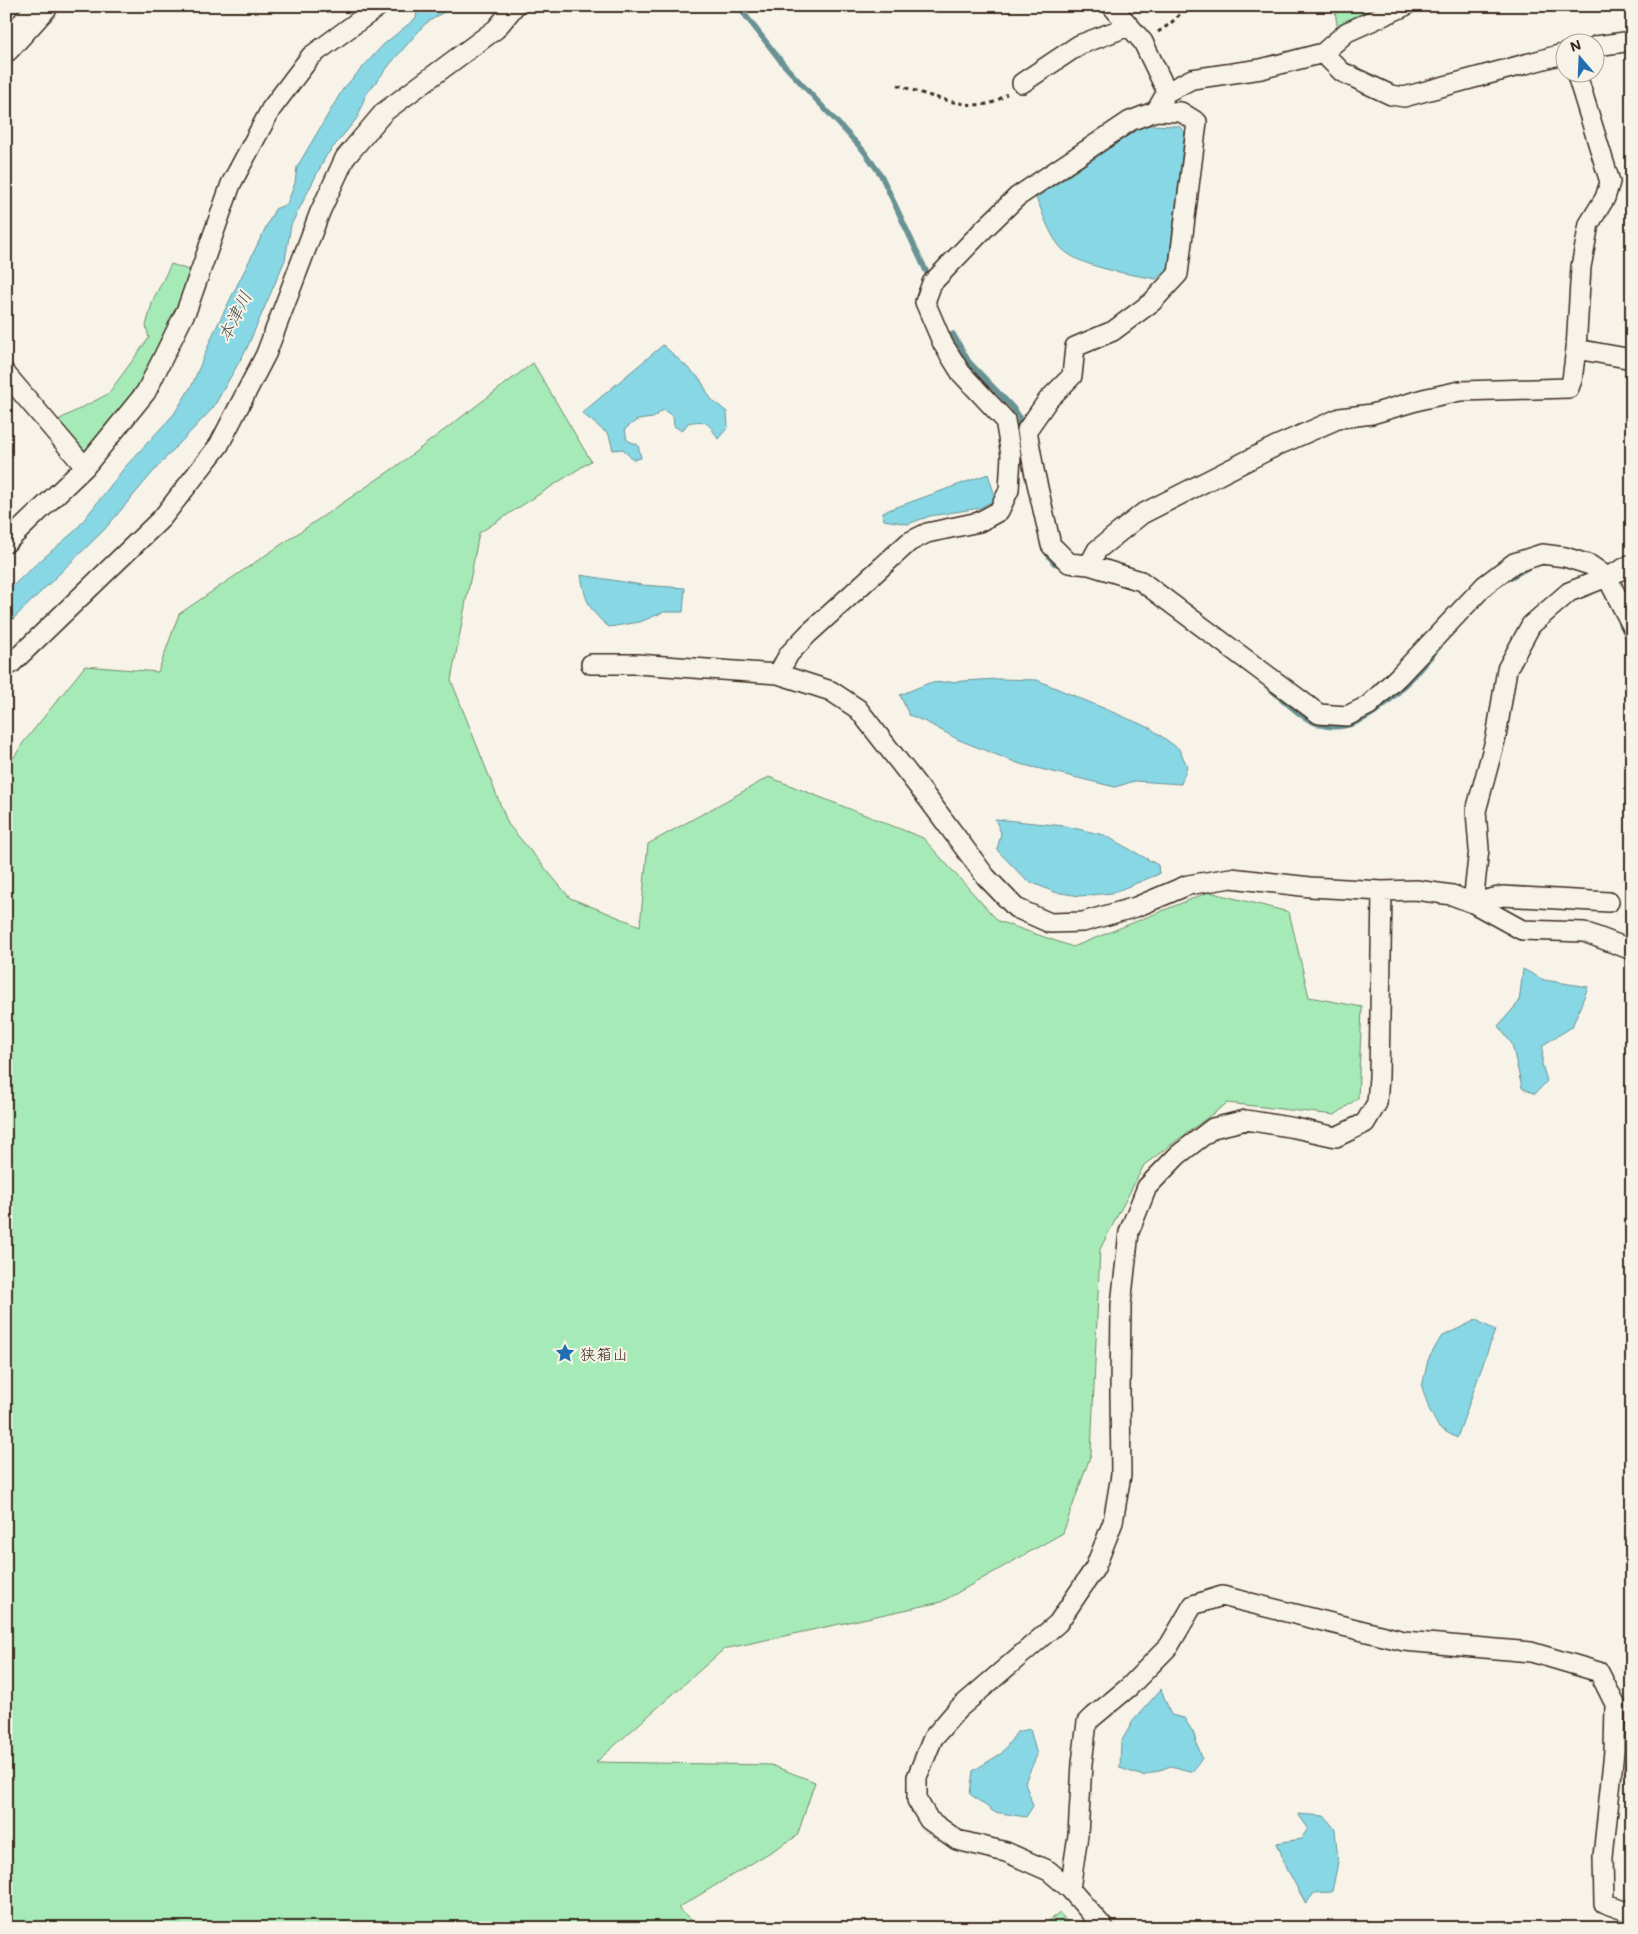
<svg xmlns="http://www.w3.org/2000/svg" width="1638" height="1934" font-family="Mali,'Klee One',sans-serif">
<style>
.green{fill:#a6ebb7;stroke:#708a6a}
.water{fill:#88d7e5;stroke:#699295}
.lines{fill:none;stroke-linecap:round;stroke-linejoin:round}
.stream{stroke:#699295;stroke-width:5.5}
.minor-casing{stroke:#3b2a1e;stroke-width:22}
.highway-casing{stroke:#3b2a1e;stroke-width:31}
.path{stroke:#3b2a1e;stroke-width:3;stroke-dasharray:4 4;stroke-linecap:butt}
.minor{stroke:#f7f3e8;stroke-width:19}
.highway{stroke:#f7f3e8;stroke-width:28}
.labels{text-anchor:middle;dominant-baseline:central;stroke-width:4;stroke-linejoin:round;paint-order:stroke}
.poi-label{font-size:16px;fill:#3b2a1e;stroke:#f7f3e8;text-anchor:start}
.water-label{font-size:18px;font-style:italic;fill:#4e5550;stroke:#f7f3e8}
</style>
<rect width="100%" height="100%" fill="#f7f3e8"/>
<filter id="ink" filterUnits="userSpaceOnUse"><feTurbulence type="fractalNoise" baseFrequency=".02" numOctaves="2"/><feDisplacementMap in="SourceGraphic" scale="10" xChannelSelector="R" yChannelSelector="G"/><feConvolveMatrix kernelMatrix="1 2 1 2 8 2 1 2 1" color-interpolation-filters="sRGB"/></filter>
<g filter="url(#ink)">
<path class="green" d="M1334,6H1392L1338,30Z
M171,264L195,272L155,367L86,460L58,426V420L108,394L149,338L146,326L153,300Z
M533,363L591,461L479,533L451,680L508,824L570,898L640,926L648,844L769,777L923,838L998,921L1073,947L1209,892L1289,912L1309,997L1362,1007L1358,1098L1335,1115L1227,1103L1144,1165L1100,1249L1091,1454L1063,1533L941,1602L724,1649L596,1762L771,1765L815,1782L797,1836L678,1908L700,1928H6V770L23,743L85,666L158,672L179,614L394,468Z
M1060,1913L1072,1928H1039Z"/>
<path class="water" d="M418,6H453L425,24L391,63L365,96L358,117L326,156L291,225L285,260L247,348L213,408L159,465L105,529L6,626V592L33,567L76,530L125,467L174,414L192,385L214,332L275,209L287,204L295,183L297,167L343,89L383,45L416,18Z
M1149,125L1179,126L1185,132L1169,262L1167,270L1156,279C1130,274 1073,267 1058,244C1048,231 1043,213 1036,198L1138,129Z
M663,345L700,379L711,399L727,412L728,427L718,439C709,423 706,419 688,423L682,431L674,426L673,416L663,410L653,418L637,420L625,429L627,440L638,445L641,458L633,460L623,449L613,450L609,435L582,413Z
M988,474L994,493L992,501L980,508L930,516L908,524L884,520L883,512Z
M581,575L642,585L685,588L683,612H664L640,622L609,627C589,611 585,600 581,575Z
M998,679L1037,680L1150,728L1179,749L1187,766L1181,784L1135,781L1115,787L1020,764L959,740L928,723L909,715L900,695L929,683Z
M995,819L1065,826L1104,835L1158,865L1159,874L1112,893L1080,896L1054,892L1026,880L997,850L1001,833Z
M1523,969L1544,980L1588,987L1572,1027L1543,1045L1542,1064L1547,1081L1535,1094L1522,1088L1512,1044L1498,1026L1519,1002Z
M1476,1320L1495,1330L1457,1438L1439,1428L1429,1409L1422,1387L1428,1360L1441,1337Z
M1161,1689L1171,1715L1184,1718L1193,1732L1202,1758L1193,1772L1171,1766L1143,1776L1120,1768L1121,1742L1133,1721Z
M1030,1729L1037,1755L1025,1782L1033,1806L1026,1817L994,1812L970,1794L973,1771L1002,1753L1017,1732Z
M1298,1814L1324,1816L1335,1829L1338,1862L1332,1892L1314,1893L1306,1904L1287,1869L1277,1843L1301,1839L1308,1828Z"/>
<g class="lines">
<path class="stream" d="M738,6L784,65L863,150L881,175L927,273
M953,334L969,362L1013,408L1019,417L1020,432
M1046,552L1054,563L1061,565
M1509,578L1527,568
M1621,624L1632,646
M1268,687C1283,699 1299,717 1318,724C1366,741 1413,676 1440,646"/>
<defs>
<path id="minor" d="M1112,6L1143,42L1167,92
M1596,46L1632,41
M1323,53L1347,32L1405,6
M1022,83L1079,45L1129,26
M1156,111L1181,112L1197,122L1178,274L1152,302L1113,331L1075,347L1072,376L1048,400L1027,430L1034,470L1051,545L1069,563L1089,565L1141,581L1319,714L1347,716L1369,705L1399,676L1485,585L1514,563L1542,554L1565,557L1590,565L1607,577L1632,626
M1576,349L1632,359
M6,374L85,467
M6,543L85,467L146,392L187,309L231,184L271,109L311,56L379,6
M1089,565L1097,550L1142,514L1276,446L1340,418L1372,414L1423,399L1460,391L1569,388L1572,380L1576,349L1581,267L1589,224L1605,198L1610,182L1576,72
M591,664H637L778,674L831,691L858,709L928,799L986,877L1016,908L1050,923L1083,922L1136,907L1188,885L1231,878L1310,887L1382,891
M6,667L12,663L162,518L219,445L266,354L320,212L345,158L384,112L496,29L515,6
M778,674L789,654L808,634L909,542L927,533L979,522L999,511L1009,490L1011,455L1005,420L961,373L943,344L925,302L932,283L983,230L1017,197L1130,121L1156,111L1167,92L1192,79L1261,69L1323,53L1342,72L1391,95L1404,97L1566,53
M1609,902L1503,896L1473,903L1479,849L1476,811L1496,737L1507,669L1531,625L1569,592L1607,577L1632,564
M1070,1889L1078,1835L1082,1763L1087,1722L1129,1687L1169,1646L1193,1605L1222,1596L1404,1641L1531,1652L1599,1672L1615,1704L1614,1751L1603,1857L1604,1903L1632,1913
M1104,1928L1070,1889L1049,1871L1006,1852L957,1840L929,1820L917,1800V1777L933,1738L957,1710L1058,1623L1095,1568L1113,1522L1121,1475L1120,1393L1121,1305L1129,1232L1147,1187L1178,1155L1213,1128L1246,1120L1295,1128L1336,1137L1365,1123L1377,1103L1379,1077L1382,891L1416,890L1452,895L1473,903L1522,930L1584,932L1632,950"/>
<path id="highway" d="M6,47L43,6"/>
</defs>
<use href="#minor" class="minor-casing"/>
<use href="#highway" class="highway-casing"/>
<path class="path" d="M1158,32L1170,24L1188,6
M898,85C921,93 971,112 994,102C999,100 1003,96 1007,94"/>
<use href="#minor" class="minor"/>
<use href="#highway" class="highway"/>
</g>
</g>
<defs>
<symbol id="sight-bare" viewBox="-9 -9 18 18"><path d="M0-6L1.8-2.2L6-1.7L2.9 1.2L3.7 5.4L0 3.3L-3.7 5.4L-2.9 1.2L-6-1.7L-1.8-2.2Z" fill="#1f6fb2" stroke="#f7f3e8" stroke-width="2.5" paint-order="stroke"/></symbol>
</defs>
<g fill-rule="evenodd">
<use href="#sight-bare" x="551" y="1339" width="28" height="28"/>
</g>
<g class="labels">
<g class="poi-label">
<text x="580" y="1353">狭箱山</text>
</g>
<g class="water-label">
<text transform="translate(234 316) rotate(-63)">本津川</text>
</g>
</g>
<rect width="1638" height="1934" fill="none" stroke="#f7f3e8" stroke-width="25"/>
<rect x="12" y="12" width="1613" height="1909" fill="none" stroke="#3b2a1e" stroke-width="2" filter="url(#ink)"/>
<g transform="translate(1580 58) rotate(341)"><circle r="24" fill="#f7f3e8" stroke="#aca397"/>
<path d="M0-4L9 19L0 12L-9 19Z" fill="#1f6fb2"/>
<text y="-8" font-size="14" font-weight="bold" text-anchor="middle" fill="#3b2a1e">N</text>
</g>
</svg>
